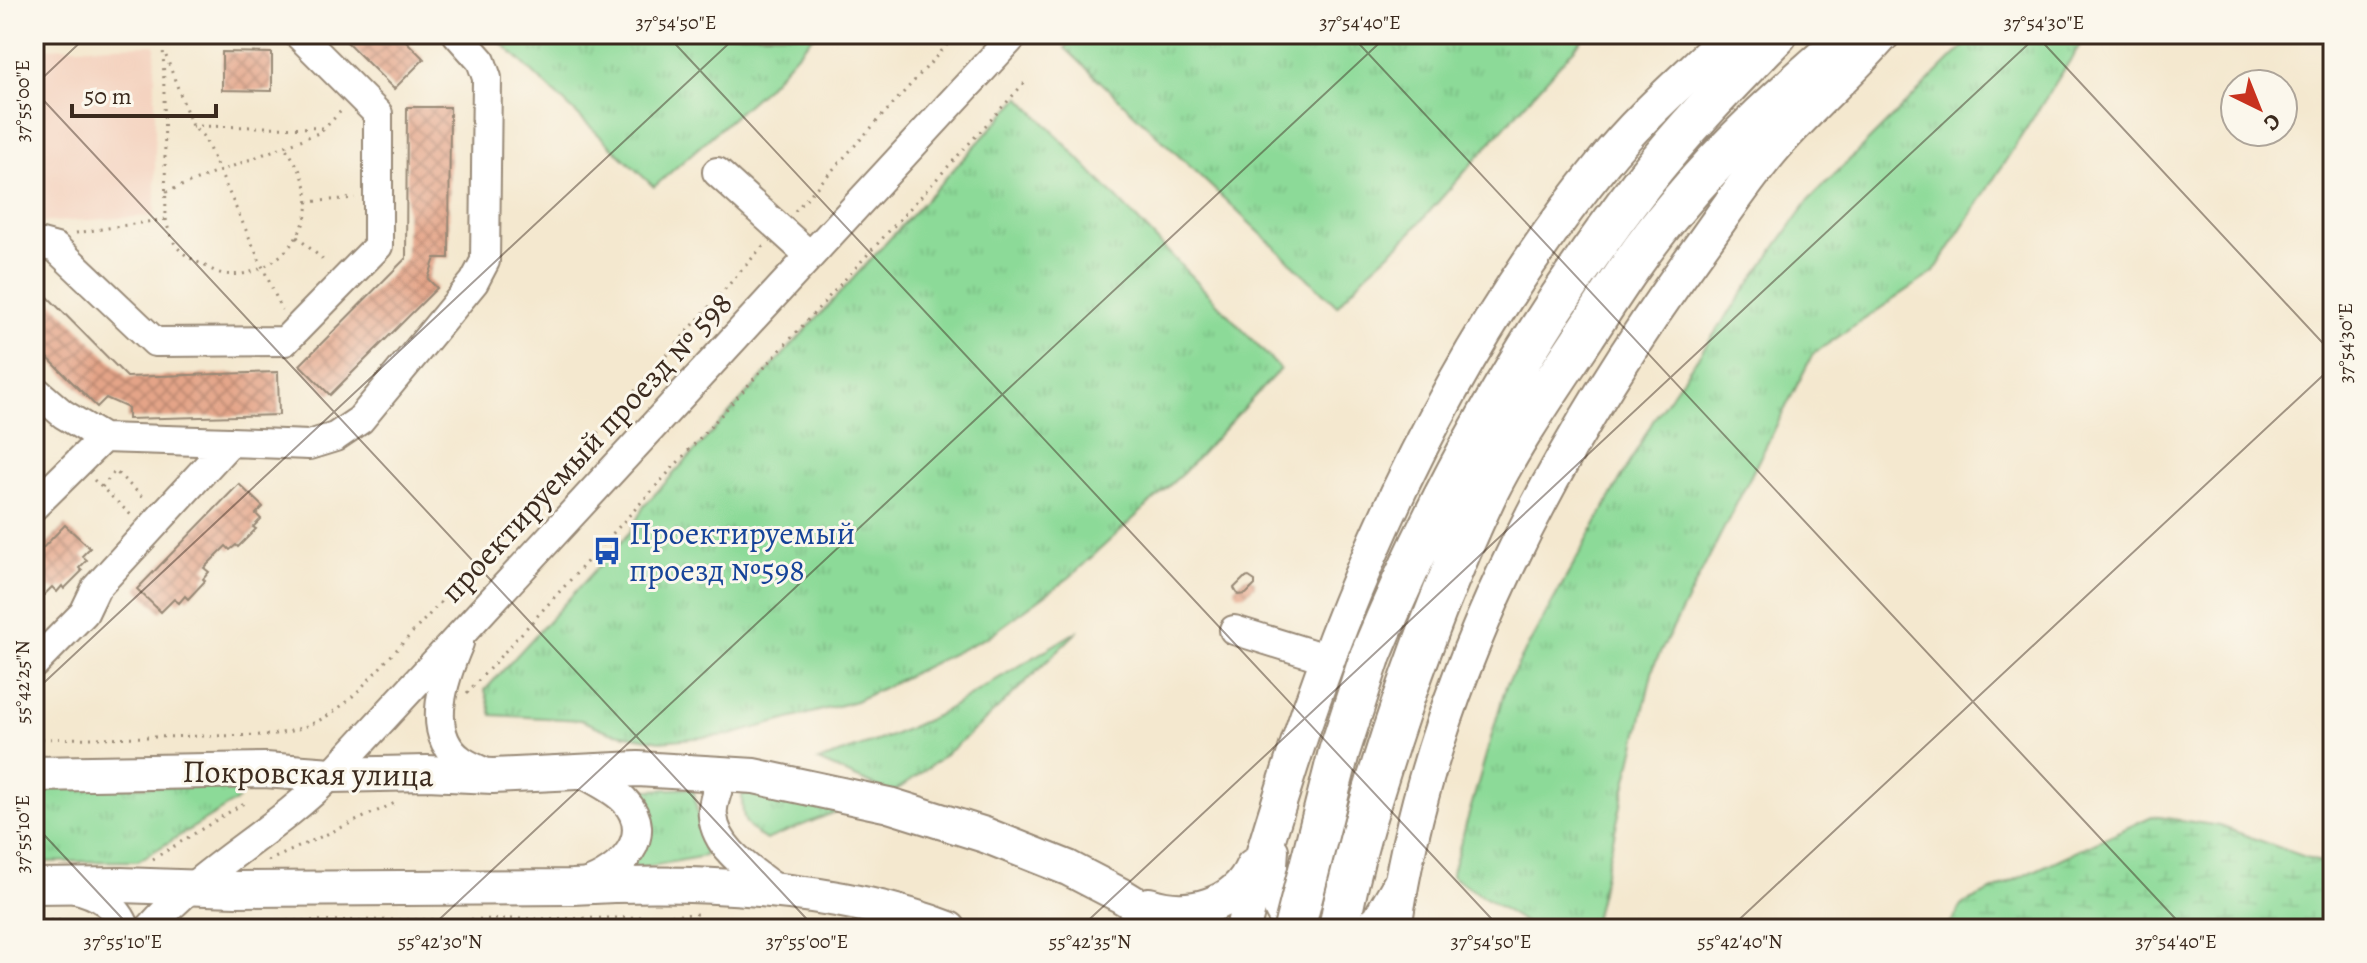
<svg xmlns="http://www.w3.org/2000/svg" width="2367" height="963" font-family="Alegreya,serif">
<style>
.built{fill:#f4d3c0}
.grass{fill:url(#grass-tufts);stroke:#64825b;stroke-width:2}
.wetland{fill:url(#wetland-marsh);stroke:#64825b;stroke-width:2}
.building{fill:url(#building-cross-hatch)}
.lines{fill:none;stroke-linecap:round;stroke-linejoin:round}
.minor-casing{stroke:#988976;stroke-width:32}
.major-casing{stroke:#988976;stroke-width:38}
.highway-casing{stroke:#988976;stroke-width:44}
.path{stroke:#988976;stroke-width:3;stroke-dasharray:2 6;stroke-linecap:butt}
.minor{stroke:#fff;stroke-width:28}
.major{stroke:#fff;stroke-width:34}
.highway{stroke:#fff;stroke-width:40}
.highway-bridge-casing{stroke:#988976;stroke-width:44;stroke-linecap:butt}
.highway-bridge{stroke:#fff;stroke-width:40}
.ticks{fill:none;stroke:#3b2a1e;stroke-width:2;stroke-opacity:0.45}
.labels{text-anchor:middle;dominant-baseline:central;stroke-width:6;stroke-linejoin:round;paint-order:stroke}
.street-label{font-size:32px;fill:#3b2a1e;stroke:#fbf7ec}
.transit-label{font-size:32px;fill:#164399;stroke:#fbf7ec;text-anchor:start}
.neatline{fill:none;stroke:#3b2a1e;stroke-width:3}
.ticks-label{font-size:20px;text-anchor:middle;fill:#3b2a1e}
</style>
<defs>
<pattern id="grass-tufts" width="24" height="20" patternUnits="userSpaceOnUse" patternTransform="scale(2)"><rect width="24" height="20" fill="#8cda98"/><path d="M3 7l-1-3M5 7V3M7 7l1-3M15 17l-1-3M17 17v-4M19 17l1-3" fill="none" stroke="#7abb83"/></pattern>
<pattern id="wetland-marsh" width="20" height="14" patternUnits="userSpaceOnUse" patternTransform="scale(2)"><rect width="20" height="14" fill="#8cda98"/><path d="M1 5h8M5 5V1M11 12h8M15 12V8" fill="none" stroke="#7abb83"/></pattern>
<pattern id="building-cross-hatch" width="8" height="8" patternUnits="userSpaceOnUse" patternTransform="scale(2)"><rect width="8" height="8" fill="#e4a488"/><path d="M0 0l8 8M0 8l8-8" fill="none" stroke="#ba866f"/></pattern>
</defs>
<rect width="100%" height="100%" fill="#fbf7ec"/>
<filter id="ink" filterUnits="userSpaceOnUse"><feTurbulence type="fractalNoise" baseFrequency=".0125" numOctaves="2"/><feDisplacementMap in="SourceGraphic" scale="16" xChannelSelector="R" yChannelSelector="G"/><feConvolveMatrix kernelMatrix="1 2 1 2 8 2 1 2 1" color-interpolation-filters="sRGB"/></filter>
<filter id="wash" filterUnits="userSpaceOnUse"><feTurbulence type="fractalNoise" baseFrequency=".006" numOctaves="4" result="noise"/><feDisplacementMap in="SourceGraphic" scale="32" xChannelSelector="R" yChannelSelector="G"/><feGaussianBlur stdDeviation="1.8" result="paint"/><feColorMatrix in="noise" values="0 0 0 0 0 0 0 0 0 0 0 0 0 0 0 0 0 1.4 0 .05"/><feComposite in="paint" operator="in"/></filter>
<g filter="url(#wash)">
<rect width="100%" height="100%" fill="#f4e8cf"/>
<path class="built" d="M155,45V216L34,223V48Z"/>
<path class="grass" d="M492,34H815L766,88L654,187Z
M1078,34H1587L1406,238L1366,274L1337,306L1065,48Z
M1976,34H2087L1934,272L1813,354L1654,665L1592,929H1535L1451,876L1506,686L1654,419L1809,200Z
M1020,97L1280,369L1184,472L1070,577L989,636L856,701L730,735L660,741L610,732L581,720L492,715L485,690L630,532L644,506Z
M1079,630C1020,687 962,748 892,793L818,761L891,736L936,716Z
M753,781L855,804L766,840C743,826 743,822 742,796Z
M239,786L238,800L138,861L34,862V787Z
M693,788L705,856L629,870L628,791Z"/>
<path class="wetland" d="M2152,816L2220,826L2333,867V929H1947L1963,904Z"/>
<g id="blocks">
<path class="building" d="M339,34H399L424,59L394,89Z
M222,52L272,53V91L222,90Z
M407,107H450L449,258H435L428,279L437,288L330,395L300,365L406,258Z
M34,283L127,377L278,372L279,415L128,419V408L106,398L97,407L34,344Z
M239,484L263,507L256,514L261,519L253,527L256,529L238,547L236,545L230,550L226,546L204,568L209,572L203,579L205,581L188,599L185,596L179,603L174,599L161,612L137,589Z
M65,525L90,548L82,556L87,560L79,568L82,571L64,589L62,586L57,592L52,587L34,605V557Z
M1249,577L1255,581V585L1246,594L1238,595L1234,588L1244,578Z"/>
</g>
</g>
<g filter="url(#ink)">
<use href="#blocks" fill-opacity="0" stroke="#988976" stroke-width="2"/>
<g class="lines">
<defs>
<path id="minor" d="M717,172L809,255
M34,242L56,248L155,342L285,341L378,246V114L298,34
M34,389L63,414L103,438L230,442
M34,506L103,438
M1234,630L1328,659
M459,643C445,676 423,733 461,760C469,766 480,770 489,774
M34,664L84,613L96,588L230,442L309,445L335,437L360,420L474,282L485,261L487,78L481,61L457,34
M582,773C596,781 613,789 624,800C658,836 619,873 584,884
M723,774C719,787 711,804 713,816C716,850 753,871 777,890
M1274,850C1272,878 1268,912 1296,929
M72,888C96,893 118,905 126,929
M149,929C202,868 275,832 331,775L1015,34
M1364,929L1377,918L1398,882"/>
<path id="major" d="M34,774L265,770L331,775L427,773L493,776L638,769L754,776L889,805L985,835L1068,868L1122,896L1176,929
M34,886L121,885L236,889L572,887C691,880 837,886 949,929
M1149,905C1188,918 1236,906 1253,866
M1243,929C1254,880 1270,832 1285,784C1355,561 1455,345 1603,163C1640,116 1688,76 1731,34
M1394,929C1428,684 1554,448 1698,250C1722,217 1744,183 1770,152C1805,110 1848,75 1883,34"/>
<path id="highway" d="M1370,657C1440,488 1530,328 1642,183C1683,130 1730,82 1777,34
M1339,929C1350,864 1371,799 1391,737C1418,654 1449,573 1486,495C1512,442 1552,385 1585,335C1613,292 1642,247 1676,207C1728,144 1791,87 1853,34"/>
</defs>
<use href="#minor" class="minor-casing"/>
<use href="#major" class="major-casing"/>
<use href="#highway" class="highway-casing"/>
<path class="path" d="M166,56L192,126L204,137L282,310
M192,126L324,128
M166,192L321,132L341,111
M307,202L355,198
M795,211L957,34
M166,219C171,244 179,253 201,264C208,267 216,273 224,274C270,281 320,230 305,184C301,170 293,158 284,146
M76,233L166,219L163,34
M297,237L327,263
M94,480L132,516
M102,487L115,471L146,500
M467,693L1028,79
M34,739L267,735C307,731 334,716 362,687L603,427L763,246
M153,859L244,803
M268,861L395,803
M34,921L89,920
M191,922L617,918L699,914"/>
<use href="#minor" class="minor"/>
<use href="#major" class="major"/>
<use href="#highway" class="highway"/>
<defs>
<path id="highway-bridge" d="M1294,929L1339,752L1370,657"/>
</defs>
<use href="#highway-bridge" class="highway-bridge-casing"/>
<use href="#highway-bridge" class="highway-bridge"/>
</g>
</g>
<path class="ticks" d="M666,34L1501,929M1350,34L2185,929M2035,34L2333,354M34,86L89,34M34,90L816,929M34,692L739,34M34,824L132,929M429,929L1389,34M1079,929L2039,34M1729,929L2333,366"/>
<defs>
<symbol id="bus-bare" viewBox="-9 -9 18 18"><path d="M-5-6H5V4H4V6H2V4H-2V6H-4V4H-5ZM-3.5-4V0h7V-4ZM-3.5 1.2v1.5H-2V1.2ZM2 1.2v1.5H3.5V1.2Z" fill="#1a4fb4" stroke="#fbf7ec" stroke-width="2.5" paint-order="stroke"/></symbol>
</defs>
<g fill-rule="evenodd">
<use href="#bus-bare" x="587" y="531" width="40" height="40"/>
</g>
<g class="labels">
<g class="street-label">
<text transform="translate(586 447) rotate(-47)">проектируемый проезд № 598</text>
<text transform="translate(308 773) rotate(1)">Покровская улица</text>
</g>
<g class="transit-label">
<text x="629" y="533">Проектируемый<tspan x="629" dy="37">проезд №598</tspan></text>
</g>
</g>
<rect width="2367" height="963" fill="none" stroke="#fbf7ec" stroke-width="88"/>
<g transform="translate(2259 108) rotate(137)"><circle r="38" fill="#fbf7ec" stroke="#aea59a" stroke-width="2"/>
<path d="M0-6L14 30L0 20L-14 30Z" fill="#c8321e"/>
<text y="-12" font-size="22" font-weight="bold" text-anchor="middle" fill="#3b2a1e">С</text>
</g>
<path d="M72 104v12h144v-12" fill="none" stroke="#3b2a1e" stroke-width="4"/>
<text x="84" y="104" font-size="24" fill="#3b2a1e" stroke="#fbf7ec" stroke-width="6" paint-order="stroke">50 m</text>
<rect x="44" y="44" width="2279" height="875" class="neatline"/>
<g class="ticks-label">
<text x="676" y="29">37°54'50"E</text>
<text x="1360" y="29">37°54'40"E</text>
<text x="2044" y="29">37°54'30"E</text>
<text transform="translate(22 101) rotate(-90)" y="7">37°55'00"E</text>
<text transform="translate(2345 343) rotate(-90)" y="7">37°54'30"E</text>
<text transform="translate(22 682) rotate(-90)" y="7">55°42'25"N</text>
<text transform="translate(22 834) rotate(-90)" y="7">37°55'10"E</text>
<text x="123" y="948">37°55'10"E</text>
<text x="440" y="948">55°42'30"N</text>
<text x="807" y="948">37°55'00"E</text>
<text x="1090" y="948">55°42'35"N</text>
<text x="1491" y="948">37°54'50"E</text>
<text x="1740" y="948">55°42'40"N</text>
<text x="2176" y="948">37°54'40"E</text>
</g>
</svg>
